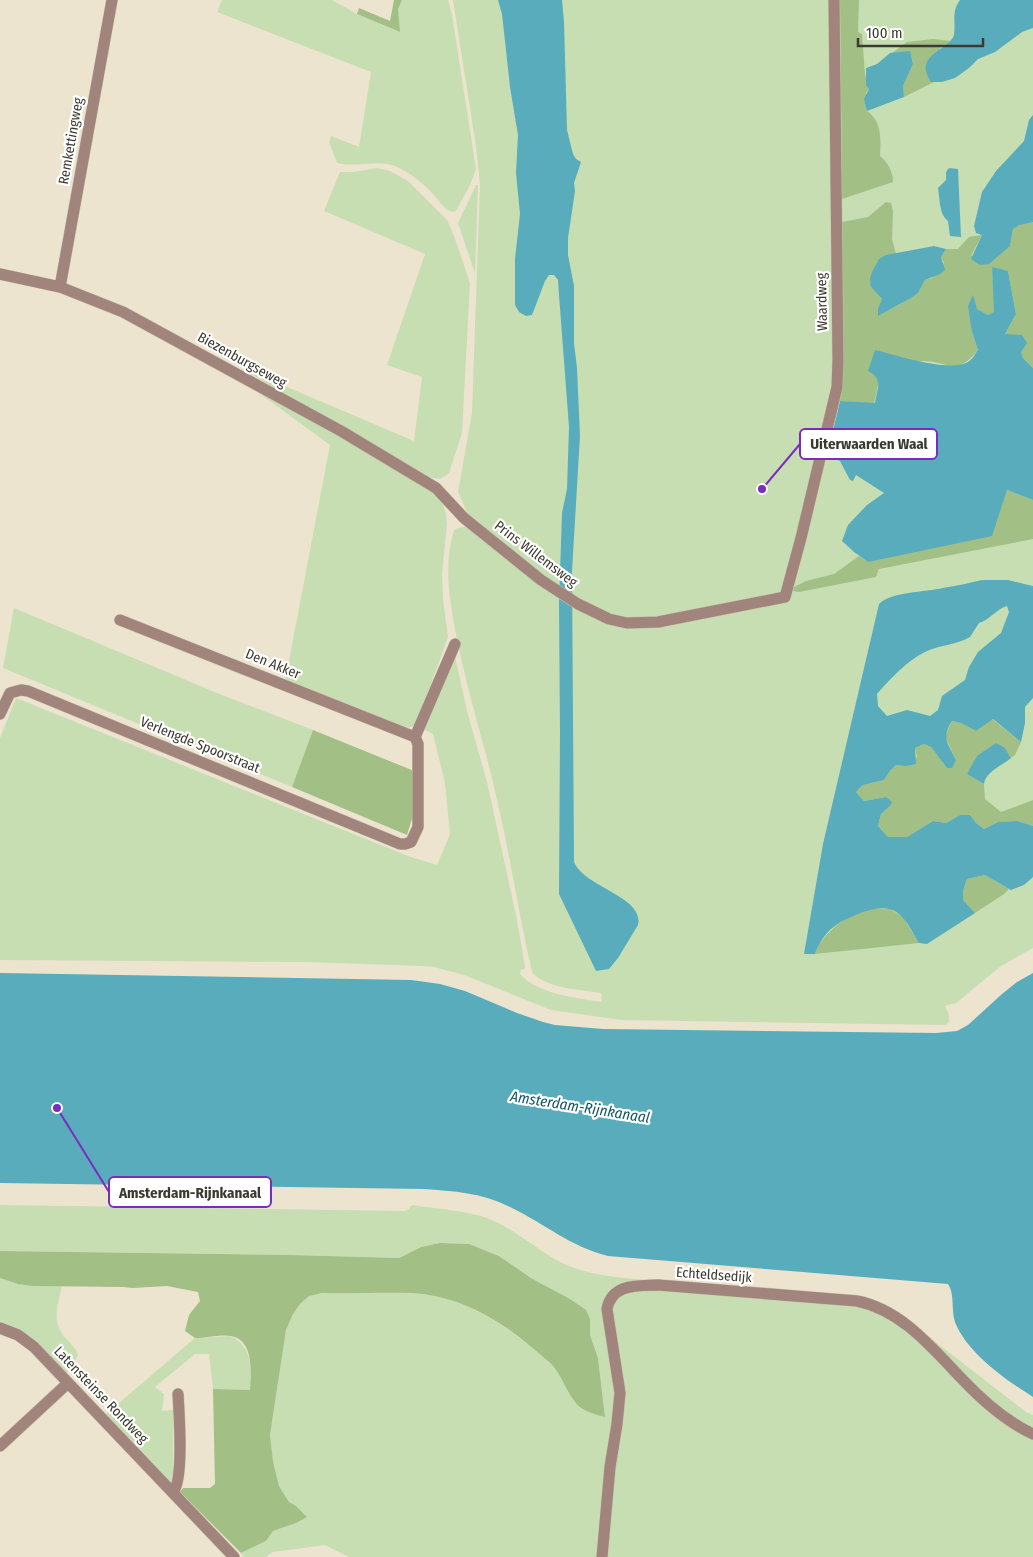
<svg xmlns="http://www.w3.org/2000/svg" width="1033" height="1557" font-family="'Fira Sans Condensed',sans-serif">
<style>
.green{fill:#c7deb2;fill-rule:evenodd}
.forest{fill:#a2bf85}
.water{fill:#58acbc;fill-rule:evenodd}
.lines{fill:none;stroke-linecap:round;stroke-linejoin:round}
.minor-casing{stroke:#c9c2ae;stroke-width:12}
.minor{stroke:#a1847b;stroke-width:11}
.labels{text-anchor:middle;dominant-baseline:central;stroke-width:4.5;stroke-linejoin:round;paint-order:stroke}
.street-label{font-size:14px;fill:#3c3930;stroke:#fff}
.water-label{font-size:15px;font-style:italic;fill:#105864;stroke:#fff}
.leader{fill:none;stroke:#7b2cbf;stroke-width:2}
.callout-dot{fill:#7b2cbf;stroke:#fff;stroke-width:2}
.callout{fill:#fff;stroke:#7b2cbf;stroke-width:2}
.callout-label{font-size:15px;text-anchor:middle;font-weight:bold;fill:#3c3930}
</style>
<rect width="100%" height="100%" fill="#ece4ce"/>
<path class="green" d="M222,0H332L357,14L399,32L398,9L402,0H448L452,15L476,169L470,185L456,211L452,212C444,210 439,200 433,194C423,183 409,172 395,166C376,159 357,168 337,163L329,142L331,136L359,147L371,72L217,12Z
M453,0H1033V948L1001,966L956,1003L945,1006L949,1014V1022L946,1025L621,1020L551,1010L464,975L434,967L422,966L307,962L0,960V738L16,698L408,856L437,865L450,834L445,783L433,734L423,729L454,652L467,711L487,782L517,920L525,967L524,970L521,969L520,974C537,994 577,998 602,1002L601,993C583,990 543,988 532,972C519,916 511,860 498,804C486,749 468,695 457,639C450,604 443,565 454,530C464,524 474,528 482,534L485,527L468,514L458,492L472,413L480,184L476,146ZM504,38L518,101V123C509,96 510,66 504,38Z
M377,168L390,171L408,181L447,220L454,236L470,283L462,433L449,473L440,479L429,477C368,439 303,408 242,368L414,441L422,377L387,365L425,254L324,211L340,172H354Z
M476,185H478L475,273L458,223Z
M259,393L295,409L440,495L446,514L447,524L442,574L443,599L448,637L418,720C414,729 408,728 400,727L285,682L330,445Z
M14,608L217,693L313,730L292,787L3,668Z
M0,1205L405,1211L408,1210L412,1205C437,1209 463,1210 487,1218C514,1228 536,1250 562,1263C592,1277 630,1279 663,1281C644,1282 612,1276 605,1299L616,1396L599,1557H349L325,1545L273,1552L265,1557H244L241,1553L266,1541L273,1531L296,1523V1506L289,1502L279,1486L273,1461L270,1435L286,1330L293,1314L300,1304L309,1296L322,1293C351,1294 380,1292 410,1293C468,1296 511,1328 553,1366C566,1378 568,1399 583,1409C589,1413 598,1415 605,1416L598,1358L590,1335V1319L570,1299L531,1278L499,1256L469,1244L440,1243L421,1247L399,1258L291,1255L0,1251Z
M0,1278L19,1284L62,1285C59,1303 52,1316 61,1332C66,1341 75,1345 78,1355L72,1367L66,1373L0,1323Z
M637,1289L840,1303L872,1309L897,1324L1018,1431L1033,1440V1557H607L618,1437L610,1309L615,1299Z
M911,1325L946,1350L1026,1412L1033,1415V1431L998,1408Z
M230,1336C254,1347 250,1367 250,1390L213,1389L209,1354H195L155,1387L164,1394L162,1411L173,1410V1480L170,1482L105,1415L195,1338Z"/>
<path class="forest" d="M394,0H402L398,9L400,32L357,14L359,8L390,21Z
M840,0H859L858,32L862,34L865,74L869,89L866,93L867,111C882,121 881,140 880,156C888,162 893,172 893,182L842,199Z
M933,39L951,41L940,48L931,82H934L904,97L903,86L913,64L910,52L892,53L907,42Z
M886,202L891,203L893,211L892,239L896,254L886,255L871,287L882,299L878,308L879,315L899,305L918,293L925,280L932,278L944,263L941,257L946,249H958L969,237L982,235L971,256L1003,251L1010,246L1013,229L1019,224L1033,222V368L1023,358L1021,352L1005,334L1016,314L1008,271L992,268L995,312L988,315L977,309L974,302L972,332L978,350C954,379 949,360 921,361C911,361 888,372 876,375L879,381L874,404L840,401L843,367L842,222L868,217Z
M1007,490L1033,500V539L879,569L876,577L799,592L793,591L794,587L806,581L834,574L859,556L868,562Z
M992,719L1021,742L1015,755L1011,758L1005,748L967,774L984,784L985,799L1001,812L1033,800V826L1017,821L998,822L984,829L976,823L970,815H960L946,823L933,821L907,837H888L878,826L881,814L890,806L886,797L864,801L856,792L863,785L884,780L890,771L896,765L905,766L917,757L915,748L924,744L931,747L947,768L956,760L945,736L952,721L961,723L976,731Z
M313,730L414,771L413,815L407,835L292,787Z
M985,875L1009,889L1004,894L975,913L963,900V891L967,879Z
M890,909L903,917L919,943L815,954C821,935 843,918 863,911C870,908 881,909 890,909Z
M440,1243L469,1244L499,1256L531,1278L570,1299L586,1310L590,1319V1335L598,1358L605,1417C598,1415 589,1413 583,1409C568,1400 564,1376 550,1363C509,1326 467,1296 410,1293C380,1292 351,1294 322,1293L309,1296L300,1304L293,1314L286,1330L270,1435L273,1461L279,1486L289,1502L296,1506L307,1517L296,1523L273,1531L266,1541L241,1553L180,1492L183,1488H210L215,1484L213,1389L250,1390C251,1372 254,1340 231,1336C222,1334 205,1338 195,1338L185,1331L189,1315L200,1301L198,1292L167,1286L133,1288L123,1287L33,1286L18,1284L0,1278V1251L291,1255L399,1258L421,1247Z"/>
<path class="water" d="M498,0H562L564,22L567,130L573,154L576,159L581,162L574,183L575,191L568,238V255L574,286V343L577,368L580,436L572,571L574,862C584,887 645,897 638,925L618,958L609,969L596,971L559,894L560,732L559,603L562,513L567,489L569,427L559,295L558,280L554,275H549L545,281L532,315L526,316L519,312L515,305V259L520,214L516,173L518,135L510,87L502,14Z
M960,0H1033V28L1022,32L995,52L978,59L969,68L955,78L942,82H931C929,79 927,75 926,71C922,54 951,47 954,35C956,21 951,12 960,0Z
M910,51L913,64L903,86L904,97L867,111L864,99L869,89L866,85V68L877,64L890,53Z
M1033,115V222L1019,225L1013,229L1010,246L989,264L980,265L971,259L982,235L976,233L974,226L982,192L996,171L1024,141L1029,120Z
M949,168L958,169L961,237L950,236L948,221C939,214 940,199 938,188L946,180V172Z
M934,246L946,249L941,257L945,270L940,274L925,280L918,293L911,298L878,316V308L882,299L871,287L870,279L872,272L879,259L886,255Z
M992,267L1008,271L1016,314L1005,334L1022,335L1027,343L1021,352L1023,358L1033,368V500L1007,490L992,536L868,562L854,552L842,541L848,525L867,505L884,493L856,475L853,481L850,480L840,461L827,456L840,401L875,403C877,389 884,379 868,371L875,350C895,355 951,373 968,362C972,360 975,354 978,350L972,332L968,306L973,295L977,309L988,315L994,312Z
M982,580H1008L1033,586V698L1025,707V723L1021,742L993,719L976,731L961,723L952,721C941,738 948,743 956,760L952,768H947L931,747L924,744L915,748L916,764L905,766L896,765L890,771L884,780L863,785L856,792L864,801L886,797L892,802L890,806L881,814L878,826L888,837H907L933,821L946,823L960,815H970L976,823L984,829L998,822L1017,821L1033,826V877L1024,885L1011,890L985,875L967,879L963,891V900L975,913L927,944L919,943C912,932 904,912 889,909C873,905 840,920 829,931C823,937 817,947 815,954H804L823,844L879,604C890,592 926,592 943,588C956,586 969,583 982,580ZM1007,606L1009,612L1001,633L978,652L969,667L965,680L942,696L938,710L930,716L907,710L887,716L878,706L877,694C889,680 908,660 925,652C939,645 956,645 970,637L979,623C990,620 996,609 1007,606Z
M996,743L1005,748L1011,758C1003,765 985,772 984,784L967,774L977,756Z
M0,973L411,980L440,984L465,991L517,1013L543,1022L555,1025L603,1029L936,1033L957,1031L968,1025L1002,994L1017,982L1033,973V1397C1006,1380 967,1353 955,1322C951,1311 955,1294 948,1284L608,1256C569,1246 547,1225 512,1208C484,1193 454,1191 423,1189L0,1183Z"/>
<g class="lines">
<defs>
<path id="minor" d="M0,274L60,287L123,312L341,431L436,488L464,518L541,580L578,604L609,619L627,623L658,622L785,597L801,538L837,387L838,360L834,0
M60,287L112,0
M120,620L415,737
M0,714L10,693L21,690L28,691L400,844H405L411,842L418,827V744L415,737L455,644
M0,1328L18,1335L34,1347L234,1557
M0,1446L68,1383
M173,1492C184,1480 179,1412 178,1394
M602,1557L610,1467L617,1424L620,1393L607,1309C612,1283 638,1286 658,1285L857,1301C902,1310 933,1349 963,1380C983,1401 1007,1422 1033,1434"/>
</defs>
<use href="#minor" class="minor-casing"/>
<use href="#minor" class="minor"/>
</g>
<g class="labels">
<g class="street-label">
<text transform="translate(71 141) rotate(-80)">Remkettingweg</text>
<text transform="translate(822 302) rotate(-91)">Waardweg</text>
<text transform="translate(242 360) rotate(29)">Biezenburgseweg</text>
<text transform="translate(536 554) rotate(37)">Prins Willemsweg</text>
<text transform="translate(273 664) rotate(22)">Den Akker</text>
<text transform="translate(200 745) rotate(22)">Verlengde Spoorstraat</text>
<text transform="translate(714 1275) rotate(4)">Echteldsedijk</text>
<text transform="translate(101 1395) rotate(46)">Latensteinse Rondweg</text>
</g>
<g class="water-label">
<text transform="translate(580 1107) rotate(9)">Amsterdam-Rijnkanaal</text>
</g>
</g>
<path class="leader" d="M762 489L800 444M57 1108L109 1192"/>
<g class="callout-dot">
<circle cx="762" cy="489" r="5"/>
<circle cx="57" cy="1108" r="5"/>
</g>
<g class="callout">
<rect x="800" y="429" width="137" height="30" rx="5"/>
<rect x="109" y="1177" width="162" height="30" rx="5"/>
</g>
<g class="callout-label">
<text x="869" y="449">Uiterwaarden Waal</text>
<text x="190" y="1198">Amsterdam-Rijnkanaal</text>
</g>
<path d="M858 38v8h125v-8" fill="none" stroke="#3c3930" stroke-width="2.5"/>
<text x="866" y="38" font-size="15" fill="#3c3930" stroke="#ffffff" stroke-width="4" paint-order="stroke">100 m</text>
</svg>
